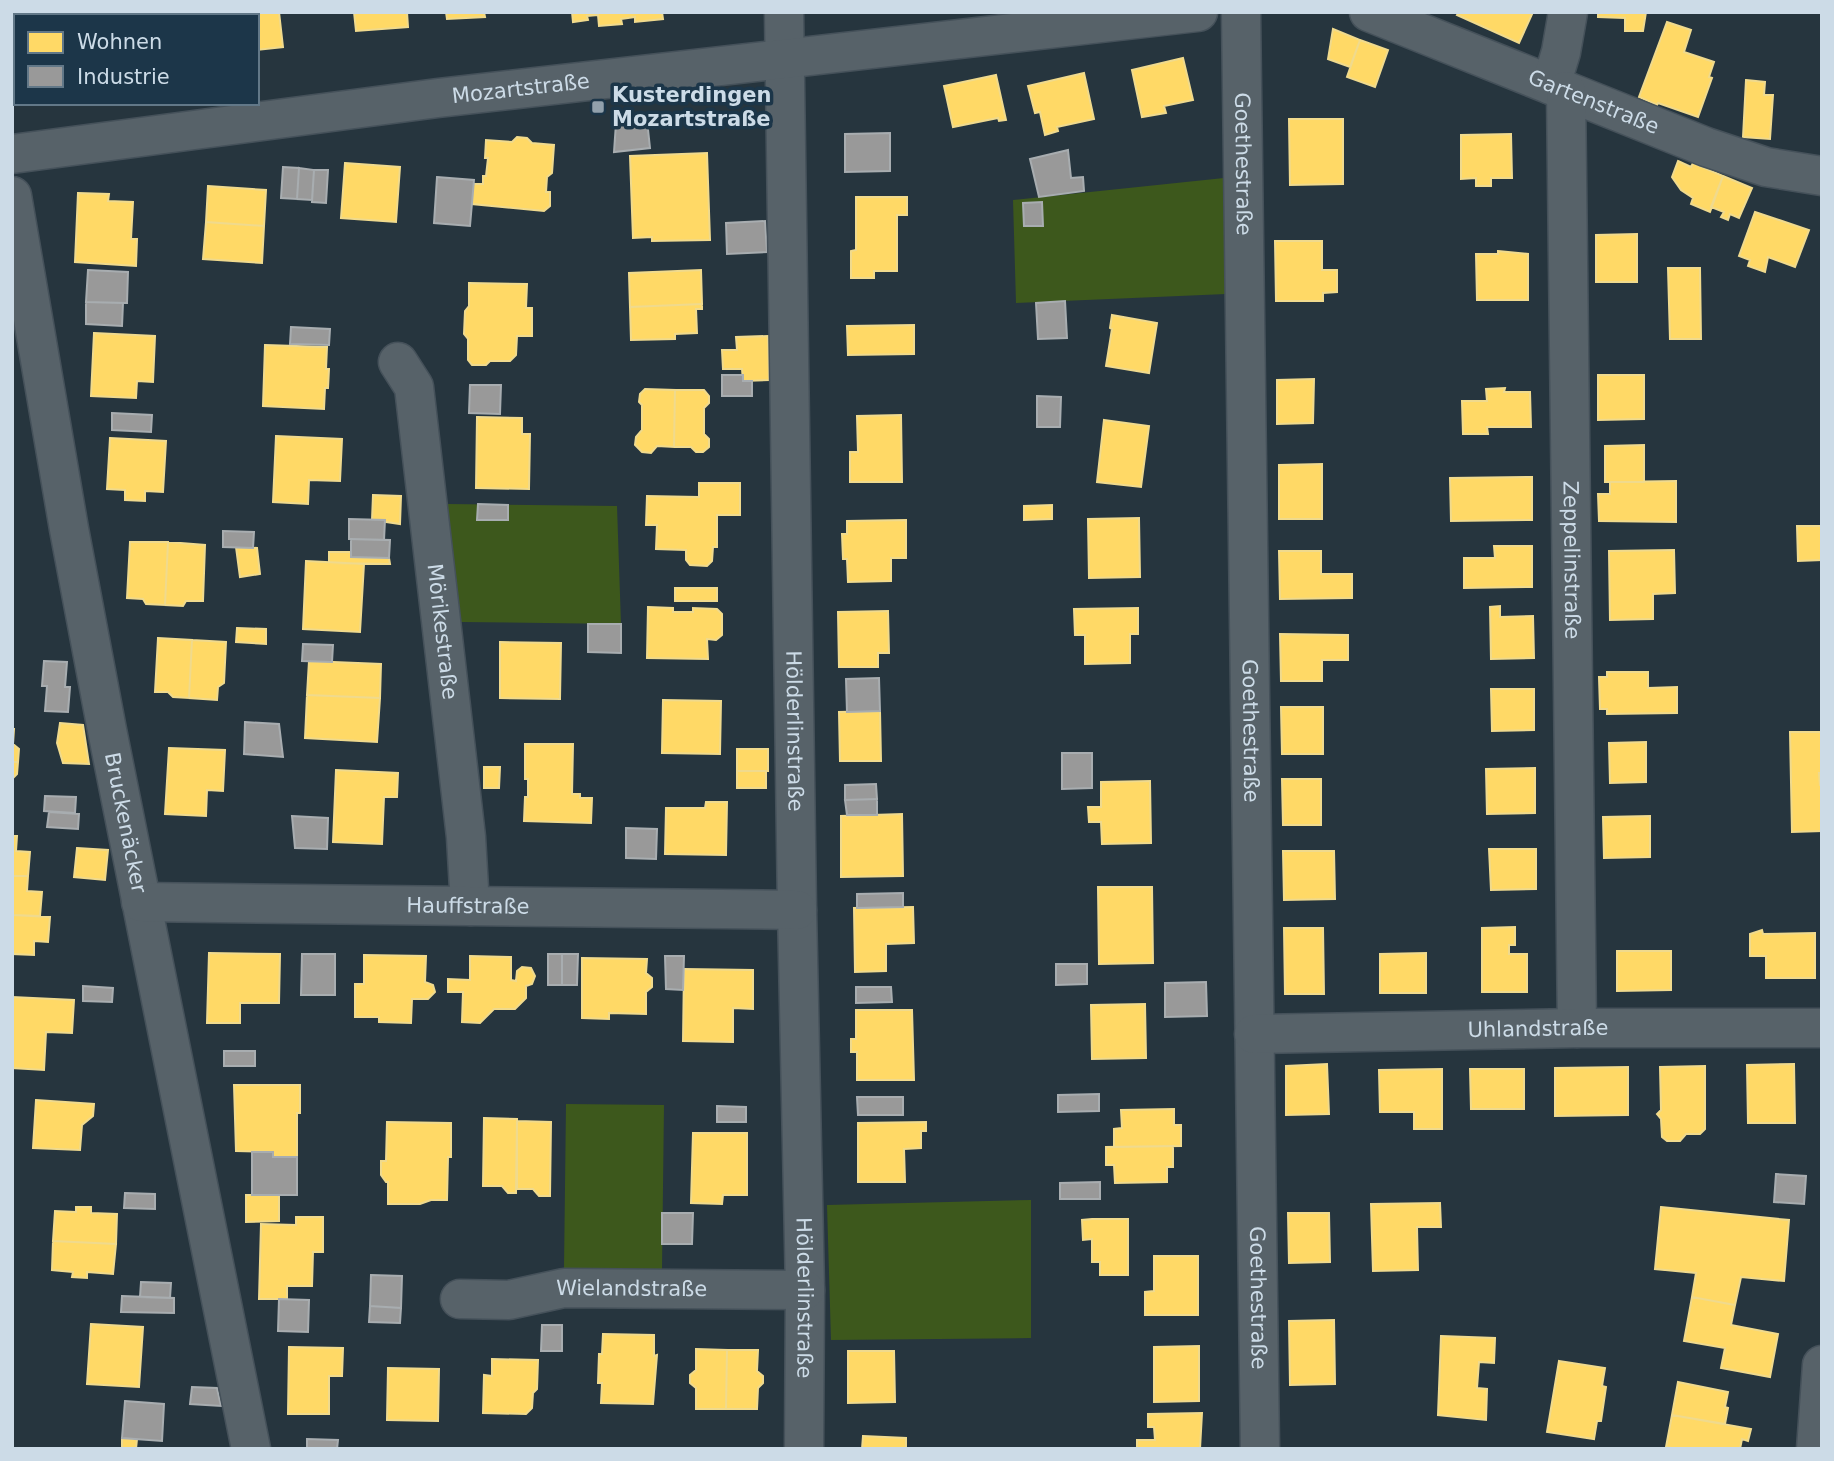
<svg xmlns="http://www.w3.org/2000/svg" width="1834" height="1461" font-family="'DejaVu Sans',sans-serif">
<style>
.green{fill:#3d581c}
.homes{fill:#ffd966;stroke:#f0da8d;stroke-width:2}
.industry{fill:#999;stroke:#a8adb0;stroke-width:2}
.lines{fill:none;stroke-linecap:round;stroke-linejoin:round}
.minor-casing{stroke:#45515a;stroke-width:41}
.minor{stroke:#576269;stroke-width:38}
.poi-dot{fill:#92a1ac;stroke:#1c3649;stroke-width:2.5}
.labels{text-anchor:middle;dominant-baseline:central;stroke-width:7;stroke-linejoin:round;paint-order:stroke}
.street-label{font-size:21px;fill:#ccdbe7;stroke:#1c3649}
.poi-label{font-size:21px;font-weight:bold;fill:#ccdbe7;stroke:#1c3649;text-anchor:start}
</style>
<rect width="100%" height="100%" fill="#26353e"/>
<path class="green" d="M1224,178L1226,294L1016,303L1013,200Z
M447,504L617,506L621,624L461,622Z
M566,1104L664,1105L662,1269L564,1268Z
M1031,1200V1338L831,1340L827,1205Z"/>
<path class="homes" d="M33,12H80V16H33Z
M224,12H279L283,47L257,50V16H224Z
M354,12H407L408,27L356,31Z
M446,12H484L485,17L447,19Z
M572,12H662L663,19L635,22V17L621,19L622,24L599,26L598,15L587,16L588,20L573,22Z
M1459,12H1533L1519,43L1457,15Z
M1598,12H1646L1643,31H1625V18L1598,17Z
M1667,22L1691,30L1684,52L1714,62L1709,77L1712,78L1698,117L1658,103L1657,105L1639,97Z
M1333,29L1360,40L1350,67L1328,59Z
M1360,40L1388,50L1375,87L1347,77Z
M1183,58L1193,100L1164,106L1166,113L1142,117L1132,70Z
M1084,73L1094,119L1057,127L1058,131L1045,135L1040,112L1035,113L1028,86Z
M996,75L1006,120L999,121L998,118L953,127L944,86Z
M1746,80L1765,82L1764,95H1773L1770,139L1743,137Z
M1289,119H1343V184L1290,185Z
M1511,134L1512,178H1491V186H1476V178L1461,179V135Z
M517,137L527,138L532,143L554,145L552,173L547,177L546,192H550V206L544,211L472,204L473,184H483V176H486L488,158H485L486,140L512,142Z
M707,153L710,240L652,241V237L633,238L630,156Z
M1678,161L1691,167L1693,163L1723,176L1710,212L1691,204L1693,198L1681,190L1672,177Z
M345,163L400,167L396,222L341,218Z
M1723,176L1752,188L1739,218L1730,214L1728,220L1721,217L1724,212L1711,207Z
M208,186L266,190L264,226L206,222Z
M78,193L109,194L108,201L133,202L131,239H137L136,266L75,262Z
M856,197H907V215H897V271H874V278H851V251L856,250Z
M1755,212L1809,230L1795,267L1768,257L1765,272L1748,266L1750,260L1739,256Z
M206,222L264,226L262,263L203,259Z
M1637,234V282H1596V235Z
M1275,241H1322V270H1337V292L1323,293V301H1276Z
M1498,251L1528,254V300H1477L1476,254H1498Z
M1668,268H1700L1701,339H1670Z
M701,270L702,304L630,307L629,273Z
M469,283L527,284L526,308H532V336H517L516,355L510,361H490L486,365H472L468,360V339L464,334L465,311L469,306Z
M702,304V309H696L697,333L675,334V339L631,340L630,307Z
M1112,315L1157,323L1149,373L1106,366L1112,329L1110,328Z
M914,325V354L848,355L847,326Z
M94,333L155,336L153,382L137,381L136,398L91,396Z
M768,336L769,380L743,381L742,369H723L722,350H737L736,337Z
M265,345L327,347L326,369H329L328,388H325L324,409L263,406Z
M1598,375H1644V419L1598,420Z
M1314,379L1313,423L1277,424V380Z
M1505,388L1504,392H1530L1531,427H1487L1488,434H1463L1462,401H1487L1486,389Z
M645,389L675,390L674,447L657,446L651,453L642,452L635,445L636,437L642,430V405L639,402L640,394Z
M675,390H704L709,396V403L704,408V434L709,439V447L703,452H696L691,447H674Z
M901,415L902,482H850V452H858L857,416Z
M477,417L522,418V434H530L529,489L476,488Z
M1104,420L1149,426L1141,487L1097,482Z
M276,436L342,439L340,481L309,480L308,504L273,502Z
M110,438L166,441L163,492L145,491V501L125,500V490L107,489Z
M1644,445V482H1605V446Z
M1322,464V519H1279V465Z
M1532,477V520L1451,521L1450,478Z
M1676,481V522L1599,521L1598,494H1610V482Z
M699,483H740V515H717V547H713L712,561L707,566L690,565L686,560V550L656,549L657,525H646L647,496L699,497Z
M373,495L401,496L400,524L372,520Z
M1052,505V519L1024,520V506Z
M1139,518L1140,577L1089,578L1088,519Z
M906,520V558H891V581L848,582L847,559H843L842,534H847V521Z
M1797,526H1822V560L1798,561Z
M130,542H168L165,605L146,604L143,599L127,598Z
M168,542L205,545L203,601H186L183,606L165,605Z
M1494,546H1532V587L1464,588V558H1495Z
M236,547L257,548L260,574L240,577Z
M1674,550L1675,593L1653,594V619L1610,620L1609,551Z
M1279,551H1321V574H1352V598L1280,599Z
M329,552H351V557L389,558L390,564L329,563Z
M306,561L364,564L360,632L303,629Z
M675,588H717V601H675Z
M1500,606V617L1533,616L1534,658L1491,659L1490,607Z
M648,607L673,608V612H693V608L717,609L722,614V635L716,640L707,639L708,659L647,658Z
M1138,608V634H1130V663L1085,664V635H1075L1074,609Z
M888,611L889,653H878V667H839L838,612Z
M237,628L266,629V644L236,642Z
M1280,634L1348,635V660H1322V681H1281Z
M158,638L192,640L189,698L173,697L168,692H155Z
M192,640L226,642L224,683L218,687L217,700L189,698Z
M500,642L561,643L560,699L500,698Z
M309,661L381,664L380,698L307,695Z
M1607,672H1648V688L1677,687V713L1607,714V709H1600L1599,677H1607Z
M1491,689H1534V730L1492,731Z
M307,695L380,698L377,742L305,738Z
M663,700L721,701L720,754L662,753Z
M1281,707H1323V754H1282Z
M880,711L881,761H840L839,712Z
M60,723L83,725L89,764L63,763L57,743Z
M12,729H14L13,744L19,749L18,762H12Z
M1790,732H1822V773H1819L1820,785H1822V831L1792,832Z
M1646,742V782L1610,783L1609,743Z
M525,744H573L572,794H580V798H592L591,823L524,821L525,797H528V779H525Z
M169,748L225,750L223,791L207,790L206,816L165,814Z
M737,749H768V771H737Z
M12,762H18L17,774L12,779Z
M484,767H500L499,788H484Z
M1535,768V813L1487,814L1486,769Z
M336,770L398,773L397,797H384L382,844L333,842Z
M737,771H766V788H737Z
M1282,779H1321V825H1283Z
M1150,781L1151,843L1102,844L1101,822H1089L1088,807H1101V782Z
M706,802H727L726,855L665,854L666,808H705Z
M902,814L903,876L841,877V816Z
M1650,816V857L1604,858L1603,817Z
M12,836H17L16,851L30,852L28,876H12Z
M77,848L108,850L105,880L74,877Z
M1489,849H1536V889L1491,890Z
M1283,851H1334L1335,899L1284,900Z
M12,876H28L27,891L42,892L40,916L12,915Z
M1098,887H1152L1153,963L1099,964Z
M913,907L914,943L886,944V971L855,972L854,908Z
M12,915L50,917L48,942L34,941V955L12,954Z
M1515,927V945H1509V954H1527V992H1482V928Z
M1284,928H1323L1324,994H1285Z
M1762,930L1763,934L1815,933V978H1766V956H1750V934Z
M1617,951H1671V990L1617,991Z
M209,953L280,954L279,1003H240V1023H207Z
M1426,953V993H1380V954Z
M364,955L426,956L425,982L433,985L435,992L428,999H412L411,1023L379,1022V1017H355V984H364Z
M470,956L511,957V980L516,981L517,971L522,967L531,968L535,976L532,984L526,986V998L515,1009H494L480,1023L462,1022L463,992H448V979L470,980Z
M582,958L647,959L646,973L652,978V987L646,992V1014L609,1013V1019L582,1018Z
M684,969L753,970V1009L733,1008V1042L683,1041Z
M12,997L74,1000L72,1033L46,1032L44,1070L12,1068Z
M1145,1004L1146,1058L1092,1059L1091,1005Z
M856,1010H912L914,1080H857V1052H851V1039H856Z
M1327,1064L1329,1114L1286,1115V1066Z
M1794,1064L1795,1123H1748L1747,1065Z
M1705,1066V1129L1700,1134H1686L1680,1141H1667L1662,1137L1661,1119L1657,1114L1661,1110L1660,1067Z
M1628,1067V1115L1555,1116V1068Z
M1442,1069V1129H1414V1112H1380L1379,1070Z
M1470,1069H1524V1109H1471Z
M234,1085H300V1113H297V1157H273V1152L236,1151Z
M36,1100L94,1104L93,1116L82,1125L80,1150L33,1148Z
M1174,1109V1125H1181V1146L1114,1147V1129L1122,1128L1121,1110Z
M484,1118L517,1119L516,1193H508L502,1186H483Z
M517,1121L551,1122L550,1196H539L533,1189H517Z
M387,1122L451,1123V1157H448L447,1200H431L420,1204H388V1182H386L381,1175V1161H386Z
M926,1122V1131H921V1148L904,1149L905,1182H858V1123Z
M693,1133H747V1195H723L722,1204L691,1203Z
M1173,1146V1167H1167V1182L1115,1183L1114,1165H1106V1147Z
M246,1195H279V1221L246,1222Z
M1440,1203L1441,1227H1417L1418,1270L1373,1271L1371,1204Z
M76,1207H91V1213L117,1214L116,1244L53,1241L55,1211L76,1212Z
M1661,1207L1789,1220L1784,1281L1741,1277L1735,1305L1692,1297L1696,1273L1655,1269Z
M1288,1213H1329L1330,1262L1289,1263Z
M296,1217H323V1252H313L312,1286H287V1299H259L261,1224L296,1225Z
M1092,1219H1128V1275H1100V1262H1092V1239L1083,1240L1082,1220Z
M53,1241L116,1244L113,1274L87,1272V1278L72,1277L73,1272L52,1270Z
M1154,1256H1198V1315H1145V1292L1154,1291Z
M1692,1297L1735,1305L1731,1325L1778,1334L1770,1377L1721,1368L1725,1348L1684,1341Z
M1334,1320L1335,1384L1290,1385L1289,1321Z
M91,1324L143,1327L139,1387L87,1384Z
M603,1334L654,1335V1356L657,1355L653,1404L601,1403L602,1383H598L599,1354H602Z
M1441,1336L1495,1338L1494,1363L1479,1362L1477,1388L1487,1389L1486,1420L1438,1415Z
M1199,1346V1401L1154,1402V1347Z
M289,1347L343,1348L342,1376H329V1414H288Z
M696,1349L727,1350L726,1409H696V1388L690,1383V1375L696,1370Z
M727,1350H758L757,1371L763,1376V1383L758,1388L757,1409H726Z
M848,1351H894L895,1402L848,1403Z
M492,1359L538,1360L537,1389L533,1393L532,1408L526,1414L483,1413L484,1375L492,1376Z
M1559,1361L1605,1368L1602,1386L1606,1387L1601,1421H1597L1594,1439L1547,1432Z
M388,1368L439,1369L438,1421L387,1420Z
M1678,1382L1728,1392L1725,1407L1728,1408L1725,1424L1672,1415Z
M1202,1413L1200,1449H1137V1440H1155L1154,1427H1148V1414Z
M1672,1415L1751,1429L1748,1441L1742,1439L1740,1449H1677L1666,1447Z
M863,1436L906,1438V1449H862Z
M122,1438L137,1439L136,1449H122Z"/>
<path class="industry" d="M12,68H16V99H12Z
M647,120L650,148L614,152L616,123Z
M890,133V171L845,172V134Z
M1068,150L1071,178L1083,177L1084,191L1039,197L1030,159Z
M283,167L299,168L297,199L281,198Z
M299,168L314,170L312,200L297,199Z
M314,170H328L326,203L312,202Z
M437,177L474,180L470,226L434,223Z
M1042,202L1043,226H1024L1023,203Z
M765,221L767,252L727,254L726,223Z
M88,270L128,272L127,303L86,302Z
M1065,301L1067,338L1038,339L1036,303Z
M86,302L123,303L122,326L86,324Z
M291,327L330,329L329,345L290,344Z
M722,375H743V381H752V396H722Z
M470,385H501L500,414L469,413Z
M1037,396L1061,397L1060,427H1037Z
M112,413L152,415L151,432L112,430Z
M478,504L508,505V520H477Z
M349,519L385,520L384,540L349,539Z
M223,531L254,532L253,548L223,547Z
M351,539L390,540L389,558L351,557Z
M588,624H621V653L588,652Z
M303,644L333,645L332,662L302,661Z
M44,661L67,662L65,687H70L68,712L45,711L47,686H42Z
M879,678L880,711L847,712L846,679Z
M245,722L279,724L283,757L244,754Z
M1062,753H1092V788L1062,789Z
M876,784L877,799L845,800V785Z
M45,796L76,797L75,813L44,811Z
M877,799V815H847L845,800Z
M49,812L79,814L78,829L47,827Z
M292,816L328,818L327,849L295,848Z
M626,828L657,829L656,859L626,858Z
M903,893V907L857,908V894Z
M302,954H335V995H301Z
M548,954H562V985H548Z
M562,954H578L577,985H562Z
M665,956H684L683,990L666,989Z
M1056,964H1087V984L1056,985Z
M1206,982L1207,1016L1165,1017V983Z
M83,986L113,988L112,1002L83,1001Z
M856,987H891L892,1002L856,1003Z
M224,1051H255V1066H224Z
M1099,1094V1111L1058,1112V1095Z
M857,1097H903V1115H858Z
M717,1106L746,1107V1122H717Z
M252,1152H273V1157H297V1195H252Z
M1776,1174L1806,1176L1804,1204L1774,1202Z
M1100,1182V1199H1060V1183Z
M125,1193L155,1194V1209L124,1208Z
M662,1213H693L692,1244H662Z
M371,1275L402,1276L401,1308L370,1306Z
M141,1282L171,1283L170,1298L140,1297Z
M122,1296L174,1298V1313L121,1312Z
M279,1299L309,1300L308,1332L278,1331Z
M370,1306L401,1308L400,1323L369,1322Z
M542,1325H562V1351H541Z
M192,1387L217,1388L221,1406L190,1404Z
M125,1401L164,1404L162,1441L122,1438Z
M307,1439L338,1440L337,1449H307Z"/>
<g class="lines">
<defs>
<g id="minor">
<path d="M164,12V16"/>
<path id="s1" d="M784,12L797,910L805,1290L804,1449"/>
<path id="s2" d="M1241,12L1260,1449"/>
<path id="s3" d="M1369,12L1706,147L1766,167L1822,176"/>
<path d="M1551,85L1561,52L1568,12"/>
<path id="s4" d="M1566,91L1577,1028"/>
<path id="s5" d="M12,154L438,98L1198,12"/>
<path id="s6" d="M12,196L69,529L107,730L251,1449"/>
<path id="s7" d="M398,362L414,387L466,837L470,906"/>
<path id="s8" d="M141,902L797,910"/>
<path id="s9" d="M1254,1034L1577,1028H1822"/>
<path id="s10" d="M460,1299L509,1300L564,1288L805,1290"/>
<path d="M1816,1449L1822,1365"/>
</g>
</defs>
<use href="#minor" class="minor-casing"/>
<use href="#minor" class="minor"/>
</g>
<rect class="poi-dot" x="591" y="100" width="14" height="14" rx="3.5"/>
<g class="labels">
<g class="street-label">
<text stroke="none"><textPath href="#s5" startOffset="513">Mozartstraße</textPath></text>
<text stroke="none"><textPath href="#s3" startOffset="242">Gartenstraße</textPath></text>
<text stroke="none"><textPath href="#s2" startOffset="152">Goethestraße</textPath></text>
<text stroke="none"><textPath href="#s4" startOffset="469">Zeppelinstraße</textPath></text>
<text stroke="none"><textPath href="#s7" startOffset="276">Mörikestraße</textPath></text>
<text stroke="none"><textPath href="#s2" startOffset="719">Goethestraße</textPath></text>
<text stroke="none"><textPath href="#s1" startOffset="719">Hölderlinstraße</textPath></text>
<text stroke="none"><textPath href="#s6" startOffset="637">Bruckenäcker</textPath></text>
<text stroke="none"><textPath href="#s8" startOffset="327">Hauffstraße</textPath></text>
<text stroke="none"><textPath href="#s9" startOffset="284">Uhlandstraße</textPath></text>
<text stroke="none"><textPath href="#s10" startOffset="173">Wielandstraße</textPath></text>
<text stroke="none"><textPath href="#s1" startOffset="1286">Hölderlinstraße</textPath></text>
<text stroke="none"><textPath href="#s2" startOffset="1286">Goethestraße</textPath></text>
</g>
<g class="poi-label">
<text x="612" y="95">Kusterdingen<tspan x="612" dy="24">Mozartstraße</tspan></text>
</g>
</g>
<rect width="1834" height="1461" fill="none" stroke="#ccdbe7" stroke-width="28"/>
<rect x="14" y="14" width="245" height="91" fill="#1c3649" stroke="#627888" stroke-width="2"/>
<rect x="28" y="32" width="35" height="21" fill="#ffd966" stroke="#627888" stroke-width="2"/>
<text x="77" y="49" font-size="21" fill="#ccdbe7">Wohnen</text>
<rect x="28" y="66" width="35" height="21" fill="#999999" stroke="#627888" stroke-width="2"/>
<text x="77" y="84" font-size="21" fill="#ccdbe7">Industrie</text>
</svg>
